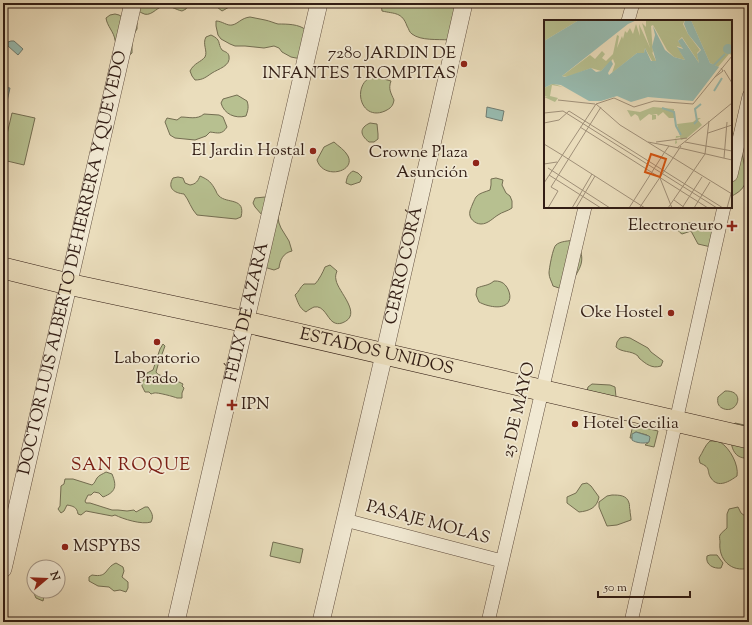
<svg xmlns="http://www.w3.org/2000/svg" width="752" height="625" font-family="'Sorts Mill Goudy',serif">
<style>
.green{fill:#b7c090;stroke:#746e52}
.water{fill:#98bcb1;stroke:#6f7c72}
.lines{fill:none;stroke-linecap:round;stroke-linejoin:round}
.minor-casing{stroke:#604d3e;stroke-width:14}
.tertiary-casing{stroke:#604d3e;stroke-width:18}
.primary-casing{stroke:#321d14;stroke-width:22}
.minor{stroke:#f1e9d3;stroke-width:13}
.tertiary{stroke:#f1e9d3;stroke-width:17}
.primary{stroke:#eaddbc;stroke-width:21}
.poi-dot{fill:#8f2418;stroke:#f1e9d3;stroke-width:1.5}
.labels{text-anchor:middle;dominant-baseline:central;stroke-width:3.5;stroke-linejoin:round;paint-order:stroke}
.poi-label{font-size:17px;fill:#321d14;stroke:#f1e9d3;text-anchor:end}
.street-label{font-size:17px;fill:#321d14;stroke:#f1e9d3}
.neighbourhood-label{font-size:18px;letter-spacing:1px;fill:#7a1f14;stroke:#f1e9d3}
.inset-river{fill:none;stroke:#98bcb1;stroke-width:2}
.inset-road{fill:none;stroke:#a09079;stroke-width:1}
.view{fill:#d6530d;fill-opacity:0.15;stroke:#d6530d;stroke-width:2}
.inset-edge{fill:none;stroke:#321d14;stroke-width:2}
</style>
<rect width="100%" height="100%" fill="#eaddbc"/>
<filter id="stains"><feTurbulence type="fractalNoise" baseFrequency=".005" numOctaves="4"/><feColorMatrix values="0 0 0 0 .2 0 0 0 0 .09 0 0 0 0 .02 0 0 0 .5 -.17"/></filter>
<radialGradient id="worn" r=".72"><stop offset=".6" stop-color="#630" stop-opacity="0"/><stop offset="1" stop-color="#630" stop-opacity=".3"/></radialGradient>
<path class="green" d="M135,3H189L186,9L182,11C176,10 168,4 163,6C156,8 150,18 142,13C137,11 136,8 135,3Z
M212,3H245C241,5 238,4 234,5C230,6 226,9 222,11Z
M381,3H420L430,5H435L439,3L449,4L458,9L449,40C438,39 421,41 412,34C409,32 409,29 407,26C402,12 395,14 382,11Z
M115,14L119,15L124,18L137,23V29L132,37V53L128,56L116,50C116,47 116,43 115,40C114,32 107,26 106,18L110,15Z
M250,17C255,18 260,19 265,20C270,21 274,23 278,24C287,24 299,24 306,30V59L296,58L291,57L282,52L279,48L274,46L264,48L245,46H235L230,44L221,39L218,35L216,26V21C222,21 227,26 232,25C238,24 241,18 250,17Z
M211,35C222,40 217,43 222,50C225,52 228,52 229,56C231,66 218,69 212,73C206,77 203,80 195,80L192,76L190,71C194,63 201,62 205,57C208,51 202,44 206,37Z
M373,76L391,81C388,89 391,93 394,100C393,106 391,108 385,111C360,122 351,84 373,76Z
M237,95L247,101C249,107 248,110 246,116C235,119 224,114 221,103L223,99Z
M12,113L35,118L24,165L3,160V151Z
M204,114L219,115L223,117L227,127C222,135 218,133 210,132L206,136L195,140L175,138L170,135L165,122L167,118L177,120L181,117C189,117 197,120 204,114Z
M370,123L377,124L378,134V139L374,142H369C360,135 359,128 370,123Z
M732,132C734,135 736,137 738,140C740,147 748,174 746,180C744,189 739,192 732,196H731Z
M334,142C338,146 345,150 348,156C356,172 323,180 317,160L324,147Z
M353,171L358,173L362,177L360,182L351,185L346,183C347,177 348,174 353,171Z
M200,176C209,180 211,182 216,191C216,192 218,195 219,196C227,204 246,197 241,217L236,219L197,215C191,209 189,200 184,194C174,193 167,188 173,178L178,177L183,178L185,183L190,185C196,184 198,181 200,176Z
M496,178L503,180L502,185L506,193L510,196L512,201V208C508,211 502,212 498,215C493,218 488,224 481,224C475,224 468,218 470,211C470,210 475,198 476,197C479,193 485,192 490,190L491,185V179Z
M269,194L282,202L278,218L279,223L281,228L289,241L292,251C283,253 280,260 279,268L274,270L264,267L262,215L255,207L253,203L255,198L265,197Z
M683,223H694L702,226H712L715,229L711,247L698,244L691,231L682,234C679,232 677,230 677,226Z
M575,240C582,252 585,260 577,273C572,282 571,283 562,289L553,286C552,282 549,278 549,273C549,269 553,247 556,245C560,241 569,241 575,240Z
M330,265L337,271C336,274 335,276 336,280C338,292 364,315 342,323C339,324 336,324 333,322C327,318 324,305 314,307C312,308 308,310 306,312C299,308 298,302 295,295C299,292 300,287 304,284H315C319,280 323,272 325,267Z
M494,281C497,281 498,281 501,282C507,284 512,295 509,301C504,311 486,306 479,302L476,295L477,288C484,285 488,286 494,281Z
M625,337L630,338L648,348L651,352L663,361L661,366C652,369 646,364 639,358L638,356C631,350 622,353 616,347L617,342L620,338Z
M163,344L165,346L158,365L156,372C159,377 166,375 170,380H175L183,384L182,386L184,388L182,393V398H177C175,397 157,392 154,393C153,393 152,394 151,394L149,392H145L142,386V383L147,373L153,370L160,349Z
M592,384L610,385L615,387L616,397L587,391L588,387Z
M725,391C747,390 737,416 722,408C718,406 717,402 718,397Z
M735,423L749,426V458C730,460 730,440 731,427Z
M633,425L658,431L654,447L645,445L646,444L648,443L647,435L636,432L634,433L632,438H630Z
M710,441C714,441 717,441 720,442C730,448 739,465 737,476C730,481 718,489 711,478C706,471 712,468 700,463L699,458C703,452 705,445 710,441Z
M106,472L112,474C117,486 116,492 103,497L99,493L94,492L91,495H88L85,501L86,503H90L112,510H118L127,511L134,510L136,512L145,507H148C152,513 154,516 151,522C142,525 123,519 115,515L112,516L86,511L81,515L78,514C77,507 73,506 67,505L64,511L61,513L58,509L60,506L61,486L64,484L65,479H73L92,485C95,483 95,481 97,478C99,475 103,474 106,472Z
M587,483L591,486L599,497C597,508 589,511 579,512L567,503V497L576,493L582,484Z
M612,495C619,495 627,495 629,503C630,505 629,508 630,510C630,514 631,516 631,520L617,525L607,526L599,507V502L607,496Z
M738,507L741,513L749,519V568C731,573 718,559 720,542C720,540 719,537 720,535C721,533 725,530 727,528V514L729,509Z
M273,542L303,549L300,563L270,556Z
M710,555H717L723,563L721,568C714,569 705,565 707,556Z
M116,563L123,567L124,571L122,577L128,582V588L126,592L120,590L114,591L109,587L98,586L89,581V577L92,575C109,578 104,568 116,563Z
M34,588V591H45L43,601L36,598L32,589Z"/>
<path class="water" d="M11,41H14L23,49L18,55L8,46V42Z
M3,87L10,88L6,106L3,105Z
M487,107L504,111L502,121L486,117Z
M636,432L649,436L650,437L649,442C645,444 636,443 632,440V434Z"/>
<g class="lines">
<defs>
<path id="minor" d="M628,21L633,3
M731,175L749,96
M345,520L502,561
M488,622L585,207
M631,622L724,207"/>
<g id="tertiary">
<path id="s1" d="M3,569L133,3"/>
<path id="s2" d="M176,622L319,3"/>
<path id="s3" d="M321,622L387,342L464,3"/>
</g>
<g id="primary">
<path id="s4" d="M3,268L68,284L246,322L749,438"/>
</g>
</defs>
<use href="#minor" class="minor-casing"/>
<use href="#tertiary" class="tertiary-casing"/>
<use href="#primary" class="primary-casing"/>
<use href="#minor" class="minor"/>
<use href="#tertiary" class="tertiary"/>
<use href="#primary" class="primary"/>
</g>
<g class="poi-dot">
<circle cx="464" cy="64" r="4"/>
<circle cx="313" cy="151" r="4"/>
<circle cx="476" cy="163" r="4"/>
<path d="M730 220h4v4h4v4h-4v4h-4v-4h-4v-4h4z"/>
<circle cx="671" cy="313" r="4"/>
<circle cx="157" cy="342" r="4"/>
<path d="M230 399h4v4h4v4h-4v4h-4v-4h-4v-4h4z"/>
<circle cx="575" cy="424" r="4"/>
<circle cx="65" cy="547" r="4"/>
</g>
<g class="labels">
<g class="poi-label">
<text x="456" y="54">7280 JARDIN DE<tspan x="456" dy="20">INFANTES TROMPITAS</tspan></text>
<text x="305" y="151">El Jardin Hostal</text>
<text x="468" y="153">Crowne Plaza<tspan x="468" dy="20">Asunción</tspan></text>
<text x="723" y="226">Electroneuro</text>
<text x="663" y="313">Oke Hostel</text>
<text x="157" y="359" text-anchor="middle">Laboratorio<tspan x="157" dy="20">Prado</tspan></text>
<text x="241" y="405" text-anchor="start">IPN</text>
<text x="583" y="424" text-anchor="start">Hotel Cecilia</text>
<text x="73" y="547" text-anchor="start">MSPYBS</text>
</g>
<g class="street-label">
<text stroke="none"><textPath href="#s1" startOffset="314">DOCTOR LUIS ALBERTO DE HERRERA Y QUEVEDO</textPath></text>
<text stroke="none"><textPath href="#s3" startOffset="366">CERRO CORÁ</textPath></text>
<text stroke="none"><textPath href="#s2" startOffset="318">FÉLIX DE AZARA</textPath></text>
<text stroke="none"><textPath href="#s4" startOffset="383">ESTADOS UNIDOS</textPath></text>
<text transform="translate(519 410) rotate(-77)">25 DE MAYO</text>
<text transform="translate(428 523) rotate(15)">PASAJE MOLAS</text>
</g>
<g class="neighbourhood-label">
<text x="131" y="466">SAN ROQUE</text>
</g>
</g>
<g transform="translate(544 20)">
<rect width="188" height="188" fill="#eaddbc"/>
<path d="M0,0H35L0,21ZM102,0H141L139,4L144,14L156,30L153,33L155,43L138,17L134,21L139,28L133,26L141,40L130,37L123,30L109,5L107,6L109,33L107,31L98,3L102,7ZM147,0H188V35L185,34L174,47L166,43ZM92,4L96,16L95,4L112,41H108L101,28L100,33H93L68,53L71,44L69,39L57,51L47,48L24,57L18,56L46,35L51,39L58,31L61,34L58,38L62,41L69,34L73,15L75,16L73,28L78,16L79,19L81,11L83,13L86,8L89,14ZM10,64L19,67L8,65L6,76L14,78L11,82L0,77H4L0,76V68L8,64ZM109,87L130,89V98H125L119,92L114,96L113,94H108L112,95V99L108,100V95L105,94L96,101L94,96L91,94L87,97L83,90L96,92ZM154,98H157L154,100L158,105L143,118L137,120L136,117L132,118L133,123L131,124L132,116H136L133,104L149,102Z" fill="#b7c090"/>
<path d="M35,0H93L84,4L18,56L21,57L47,48L52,52L57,51L67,40L69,44L64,53L65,55L93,33H100L101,28L107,41H112L108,27L111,15L109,6L121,30L130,37L141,40L133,27L139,29L134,21L138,18L155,43L153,34L157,30L144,14L140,4L141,0H147L166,43L175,47L149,81L104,77L87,82L73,76L57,81H45L17,65L8,64L0,68V21ZM179 29a5 5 0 1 1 10 0a5 5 0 1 1-10 0Z" fill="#98bcb1"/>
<path class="inset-river" d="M169,46L181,34M56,52V80M170,71L178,58M118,88L130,92L132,106L137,115M150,104L153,101L151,89L157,84"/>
<path class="inset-road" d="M180,50L188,63M171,57L179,51L177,48M14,80L51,84M52,84L70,78L90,87L110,81L149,84L188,36M52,84L76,105L188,174M0,93L19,91L173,188M0,103L15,100L25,91L179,188M36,107L164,188M164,113L188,105M104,122L125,126M112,122L143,118M141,122L188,131M0,124L18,135M133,128L188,83M136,128L188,140M120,133L125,126L135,128M18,135L101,188M129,138L137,126M180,138L183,102M0,144L13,142M4,148L66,188M5,155L57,188M116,158L128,188M0,163L52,84M130,180L141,188M96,187L129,138M4,188L14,171L7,167L57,87M28,188L48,154M32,188L51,156M85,188L120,133M124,188L161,134L165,101M138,188L158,157M150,188L166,162M183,188L188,170"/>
<path class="view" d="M107,134L122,139L116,157L101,152Z"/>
<rect width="188" height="188" class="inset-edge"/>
</g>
<rect width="752" height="625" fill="none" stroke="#eaddbc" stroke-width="16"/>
<rect x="4" y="4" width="744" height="617" fill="none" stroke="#321d14" stroke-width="2"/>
<rect x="8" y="8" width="736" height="609" fill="none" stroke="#321d14"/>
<g transform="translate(46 579) rotate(71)"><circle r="19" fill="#f1e9d3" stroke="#a59787"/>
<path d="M0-3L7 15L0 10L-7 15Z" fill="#8f2418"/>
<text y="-6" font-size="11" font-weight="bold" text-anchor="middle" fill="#321d14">N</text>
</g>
<path d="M598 591v6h92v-6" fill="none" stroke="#321d14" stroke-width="2"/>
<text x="604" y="591" font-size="12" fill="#321d14" stroke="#f1e9d3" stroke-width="3" paint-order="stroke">50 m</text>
<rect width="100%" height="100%" filter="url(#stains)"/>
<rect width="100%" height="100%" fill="url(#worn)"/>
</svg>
